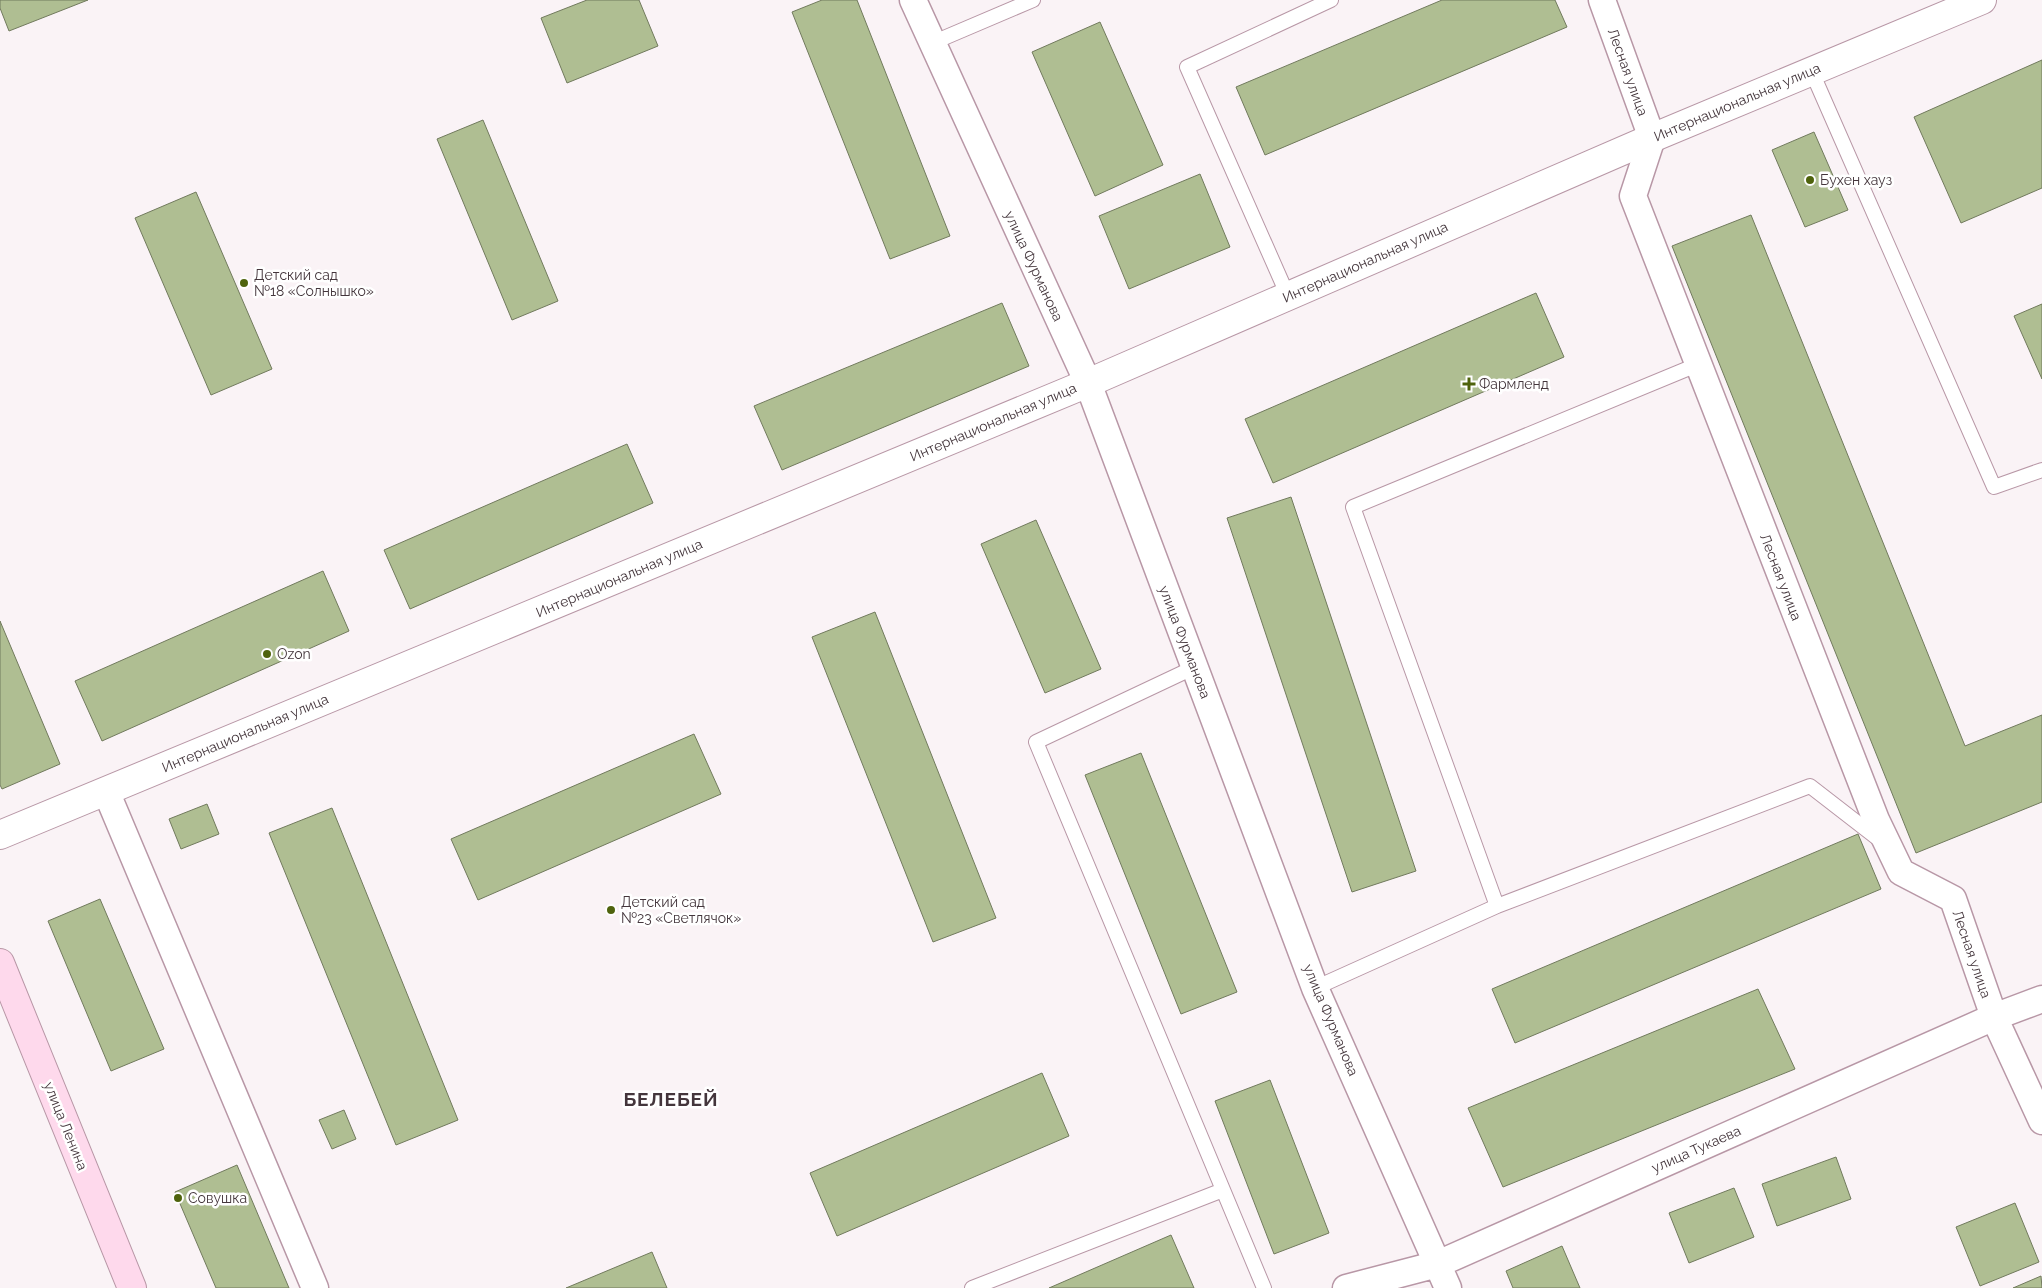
<svg xmlns="http://www.w3.org/2000/svg" width="2042" height="1288" font-family="Raleway,sans-serif">
<style>
.building{fill:#afbe92;stroke:#717a5d}
.lines{fill:none;stroke-linecap:round;stroke-linejoin:round}
.service-casing{stroke:#b897a6;stroke-width:16}
.minor-casing{stroke:#b897a6;stroke-width:29}
.tertiary-casing{stroke:#b897a6;stroke-width:30}
.secondary-casing{stroke:#b897a6;stroke-width:30}
.service{stroke:#fff;stroke-width:14}
.minor{stroke:#fff;stroke-width:26}
.tertiary{stroke:#fff;stroke-width:28}
.secondary{stroke:#fed9ec;stroke-width:28}
.poi-dot{fill:#4f630d;stroke:#fff;stroke-width:2}
.labels{text-anchor:middle;dominant-baseline:central;stroke-width:5;stroke-linejoin:round;paint-order:stroke}
.street-label{font-size:14px;fill:#44363c;stroke:#fff}
.poi-label{font-size:14px;fill:#44363c;stroke:#fff;text-anchor:start}
.district-label{font-size:19px;font-weight:bold;letter-spacing:1px;fill:#44363c;stroke:#fff}
</style>
<rect width="100%" height="100%" fill="#faf3f6"/>
<path class="building" d="M0,0H88L9,31L0,8Z
M587,0H639L658,46L567,83L541,18Z
M822,0H857L950,236L890,259L792,12Z
M1442,0H1555L1567,27L1265,155L1236,87Z
M1100,22L1163,165L1095,196L1032,52Z
M2042,60V188L1961,223L1914,117Z
M483,120L558,301L512,320L437,139Z
M1814,132L1848,210L1805,227L1772,150Z
M1200,174L1230,247L1129,289L1099,216Z
M196,192L272,369L211,395L135,218Z
M1751,215L1965,746L2042,715V802L1916,853L1672,246Z
M1536,293L1564,357L1273,483L1245,419Z
M1002,303L1029,366L782,470L754,406Z
M2042,304V379L2014,316Z
M627,444L653,503L410,609L384,550Z
M1291,497L1416,871L1352,892L1227,518Z
M1036,520L1101,669L1045,693L981,544Z
M323,571L349,631L102,741L75,681Z
M875,612L996,918L933,942L812,637Z
M0,621L60,764L2,789L0,785Z
M694,734L721,794L478,900L451,839Z
M1141,753L1237,992L1181,1014L1085,775Z
M207,804L219,834L181,849L169,819Z
M332,808L458,1120L396,1145L269,833Z
M1858,834L1881,889L1515,1043L1492,989Z
M100,899L164,1049L111,1071L48,921Z
M1758,989L1795,1069L1503,1187L1468,1108Z
M1042,1073L1069,1136L837,1236L810,1173Z
M1270,1080L1329,1233L1274,1254L1215,1101Z
M344,1110L356,1139L332,1149L319,1120Z
M1836,1157L1851,1199L1777,1226L1762,1184Z
M237,1165L289,1288H216L175,1192Z
M1734,1188L1754,1237L1689,1263L1669,1213Z
M2015,1203L2039,1262L1980,1286L1956,1227Z
M1171,1235L1194,1288H1049Z
M1562,1246L1580,1288H1513L1506,1271Z
M652,1252L667,1288H566Z
M2041,1276L2042,1288H2013Z"/>
<g class="lines">
<defs>
<path id="service" d="M932,43L1033,0
M1811,70L1994,487L2042,470
M1288,296L1187,67L1331,0
M1195,667L1036,742L1264,1288
M1497,906L1810,786L1881,841
M1315,988L1497,906L1353,507L1699,364
M972,1288L1223,1190"/>
<path id="minor" d="M913,0L1088,383L1315,988L1448,1288
M1602,0L1652,138L1633,196L1876,820L1901,872L1953,899L1994,1017L2042,1121
M106,791L315,1288
M1346,1288L1438,1264L1994,1017L2042,999"/>
<path id="tertiary" d="M0,835L1088,383L1652,138L1982,0"/>
<path id="secondary" d="M0,963L132,1288"/>
</defs>
<use href="#service" class="service-casing"/>
<use href="#minor" class="minor-casing"/>
<use href="#tertiary" class="tertiary-casing"/>
<use href="#secondary" class="secondary-casing"/>
<use href="#service" class="service"/>
<use href="#minor" class="minor"/>
<use href="#tertiary" class="tertiary"/>
<use href="#secondary" class="secondary"/>
</g>
<g class="poi-dot">
<circle cx="1810" cy="180" r="5"/>
<circle cx="244" cy="283" r="5"/>
<path d="M1466.5 376.5h5v5h5v5h-5v5h-5v-5h-5v-5h5z"/>
<circle cx="267" cy="654" r="5"/>
<circle cx="611" cy="910" r="5"/>
<circle cx="178" cy="1198" r="5"/>
</g>
<g class="labels">
<g class="street-label">
<text transform="translate(1628 72) rotate(70)">Лесная улица</text>
<text transform="translate(1737 102) rotate(-23)">Интернациональная улица</text>
<text transform="translate(1365 262) rotate(-24)">Интернациональная улица</text>
<text transform="translate(1034 266) rotate(65)">улица Фурманова</text>
<text transform="translate(993 422) rotate(-23)">Интернациональная улица</text>
<text transform="translate(1781 577) rotate(69)">Лесная улица</text>
<text transform="translate(619 578) rotate(-23)">Интернациональная улица</text>
<text transform="translate(1185 642) rotate(69)">улица Фурманова</text>
<text transform="translate(245 733) rotate(-23)">Интернациональная улица</text>
<text transform="translate(1972 954) rotate(71)">Лесная улица</text>
<text transform="translate(1331 1020) rotate(67)">улица Фурманова</text>
<text transform="translate(66 1126) rotate(68)">улица Ленина</text>
<text transform="translate(1696 1149) rotate(-24)">улица Тукаева</text>
</g>
<g class="poi-label">
<text x="1820" y="180">Бухен хауз</text>
<text x="254" y="275">Детский сад<tspan x="254" dy="16">№18 «Солнышко»</tspan></text>
<text x="1479" y="384">Фармленд</text>
<text x="277" y="654">Ozon</text>
<text x="621" y="902">Детский сад<tspan x="621" dy="16">№23 «Светлячок»</tspan></text>
<text x="188" y="1198">Совушка</text>
</g>
<g class="district-label">
<text x="671" y="1099">БЕЛЕБЕЙ</text>
</g>
</g>
</svg>
